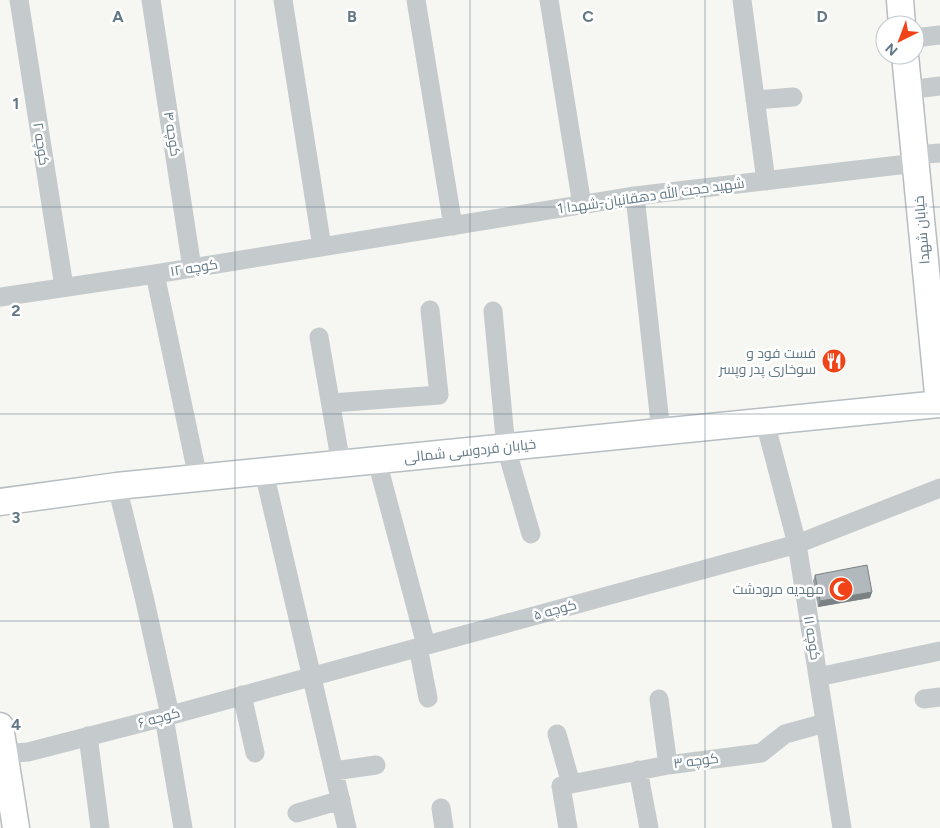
<svg xmlns="http://www.w3.org/2000/svg" width="940" height="828" font-family="Figtree,Cairo,sans-serif">
<style>
.lines{fill:none;stroke-linecap:round;stroke-linejoin:round}
.secondary-casing{stroke:#b7bdc1;stroke-width:29}
.street{stroke:#c5cacc;stroke-width:19}
.secondary{stroke:#fff;stroke-width:26}
.wall{fill:#989fa3}
.shaded-wall{fill:#7c8284}
.building{fill:#b1b9bd;stroke:#7c8284}
.grid{fill:none;stroke:#637886;stroke-width:1;stroke-opacity:0.55}
.labels{text-anchor:middle;dominant-baseline:central;stroke-width:5;stroke-linejoin:round;paint-order:stroke}
.street-label{font-size:14px;fill:#637886;stroke:#fff}
.poi-label{font-size:14px;fill:#637886;stroke:#fff;text-anchor:end}
.grid-label{font-size:16px;text-anchor:middle;font-weight:bold;fill:#637886;stroke:#fff;stroke-width:5;stroke-linejoin:round;paint-order:stroke}
</style>
<rect width="100%" height="100%" fill="#f6f6f2"/>
<g class="lines">
<defs>
<path id="secondary" d="M900,0L902,25
M905,55L939,404
M0,502L117,486L940,404
M0,726L16,828"/>
</defs>
<use href="#secondary" class="secondary-casing"/>
<path class="street" d="M19,0L64,287
M151,0L192,268
M283,0L322,247
M416,0L453,226
M549,0L582,205
M742,0L766,181
M915,38L940,35
M908,90L940,86
M755,100L793,97
M915,155L940,153
M635,196L661,432
M155,274L198,478
M0,297L155,274L635,196L916,163
M493,311L506,448L531,534
M319,337L341,464
M332,403L439,395L430,310
M765,422L797,544L842,828
M377,461L426,645
M264,472L347,828
M117,486L145,601L170,715
M418,647L428,698
M818,677L940,651
M242,695L255,753
M659,699L668,765
M924,699L940,697
M164,717L183,828
M557,734L571,784
M88,736L100,828
M0,754L28,752L164,717L797,544L940,488
M638,770L649,828
M334,771L376,765
M441,808L444,828
M297,813L341,800
M568,828L561,786L668,765L761,753L785,734L825,723"/>
<use href="#secondary" class="secondary"/>
</g>
<path class="wall" d="M815,575L872,592L870,598L818,607L813,581Z"/>
<path class="shaded-wall" d="M872,592L870,598L818,607L820,601Z"/>
<path class="building" d="M867,565L872,592L820,601L815,575Z"/>
<path class="grid" d="M235,0V828M470,0V828M705,0V828M0,207H940M0,414H940M0,621H940"/>
<defs>
<symbol id="restaurant-disc" viewBox="-11 -11 22 22"><circle r="9.5" fill="#f04418" stroke="#fff"/><path d="M-5-6h1v4h1v-4h1v4h1v-4h1v5L-1.5 .5V6h-2V.5L-5-1ZM5-6V6H3V1.5H1.5Q1.5-4 5-6Z" fill="#fff"/></symbol>
<symbol id="mosque-disc" viewBox="-11 -11 22 22"><circle r="9.5" fill="#f04418" stroke="#fff"/><path d="M3.5-4.9A6 6 0 1 0 3.5 4.9A5 5 0 1 1 3.5-4.9Z" fill="#fff"/></symbol>
</defs>
<g fill-rule="evenodd">
<use href="#restaurant-disc" x="820" y="347" width="28" height="28"/>
<use href="#mosque-disc" x="827" y="575" width="28" height="28"/>
</g>
<g class="labels">
<g class="street-label">
<text transform="translate(172 134) rotate(81)">کوچه ۴</text>
<text transform="translate(41 144) rotate(81)">کوچه ۲</text>
<text transform="translate(651 196) rotate(-8)">شهید حجت الله دهقانیان-شهدا 1</text>
<text transform="translate(922 230) rotate(-95)">خیابان شهدا</text>
<text transform="translate(194 268) rotate(-9)">کوچه ۱۲</text>
<text transform="translate(470 451) rotate(-6)">خیابان فردوسی شمالی</text>
<text transform="translate(555 610) rotate(-15)">کوچه ۵</text>
<text transform="translate(812 638) rotate(81)">کوچه ۱۱</text>
<text transform="translate(159 718) rotate(-15)">کوچه ۶</text>
<text transform="translate(696 761) rotate(-7)">کوچه ۳</text>
</g>
<g class="poi-label">
<text x="816" y="353">فست فود و<tspan x="816" dy="16">سوخاری پدر وپسر</tspan></text>
<text x="824" y="589">مهدیه مرودشت</text>
</g>
</g>
<g class="grid-label">
<text x="118" y="22">A</text>
<text x="352" y="22">B</text>
<text x="588" y="22">C</text>
<text x="822" y="22">D</text>
<text x="16" y="109">1</text>
<text x="16" y="316">2</text>
<text x="16" y="523">3</text>
<text x="16" y="730">4</text>
</g>
<g transform="translate(900 40) rotate(222)"><circle r="24" fill="#ffffff" stroke="#c1c9cf"/>
<path d="M0-4L9 19L0 12L-9 19Z" fill="#f04418"/>
<text y="-8" font-size="14" font-weight="bold" text-anchor="middle" fill="#637886">N</text>
</g>
</svg>
